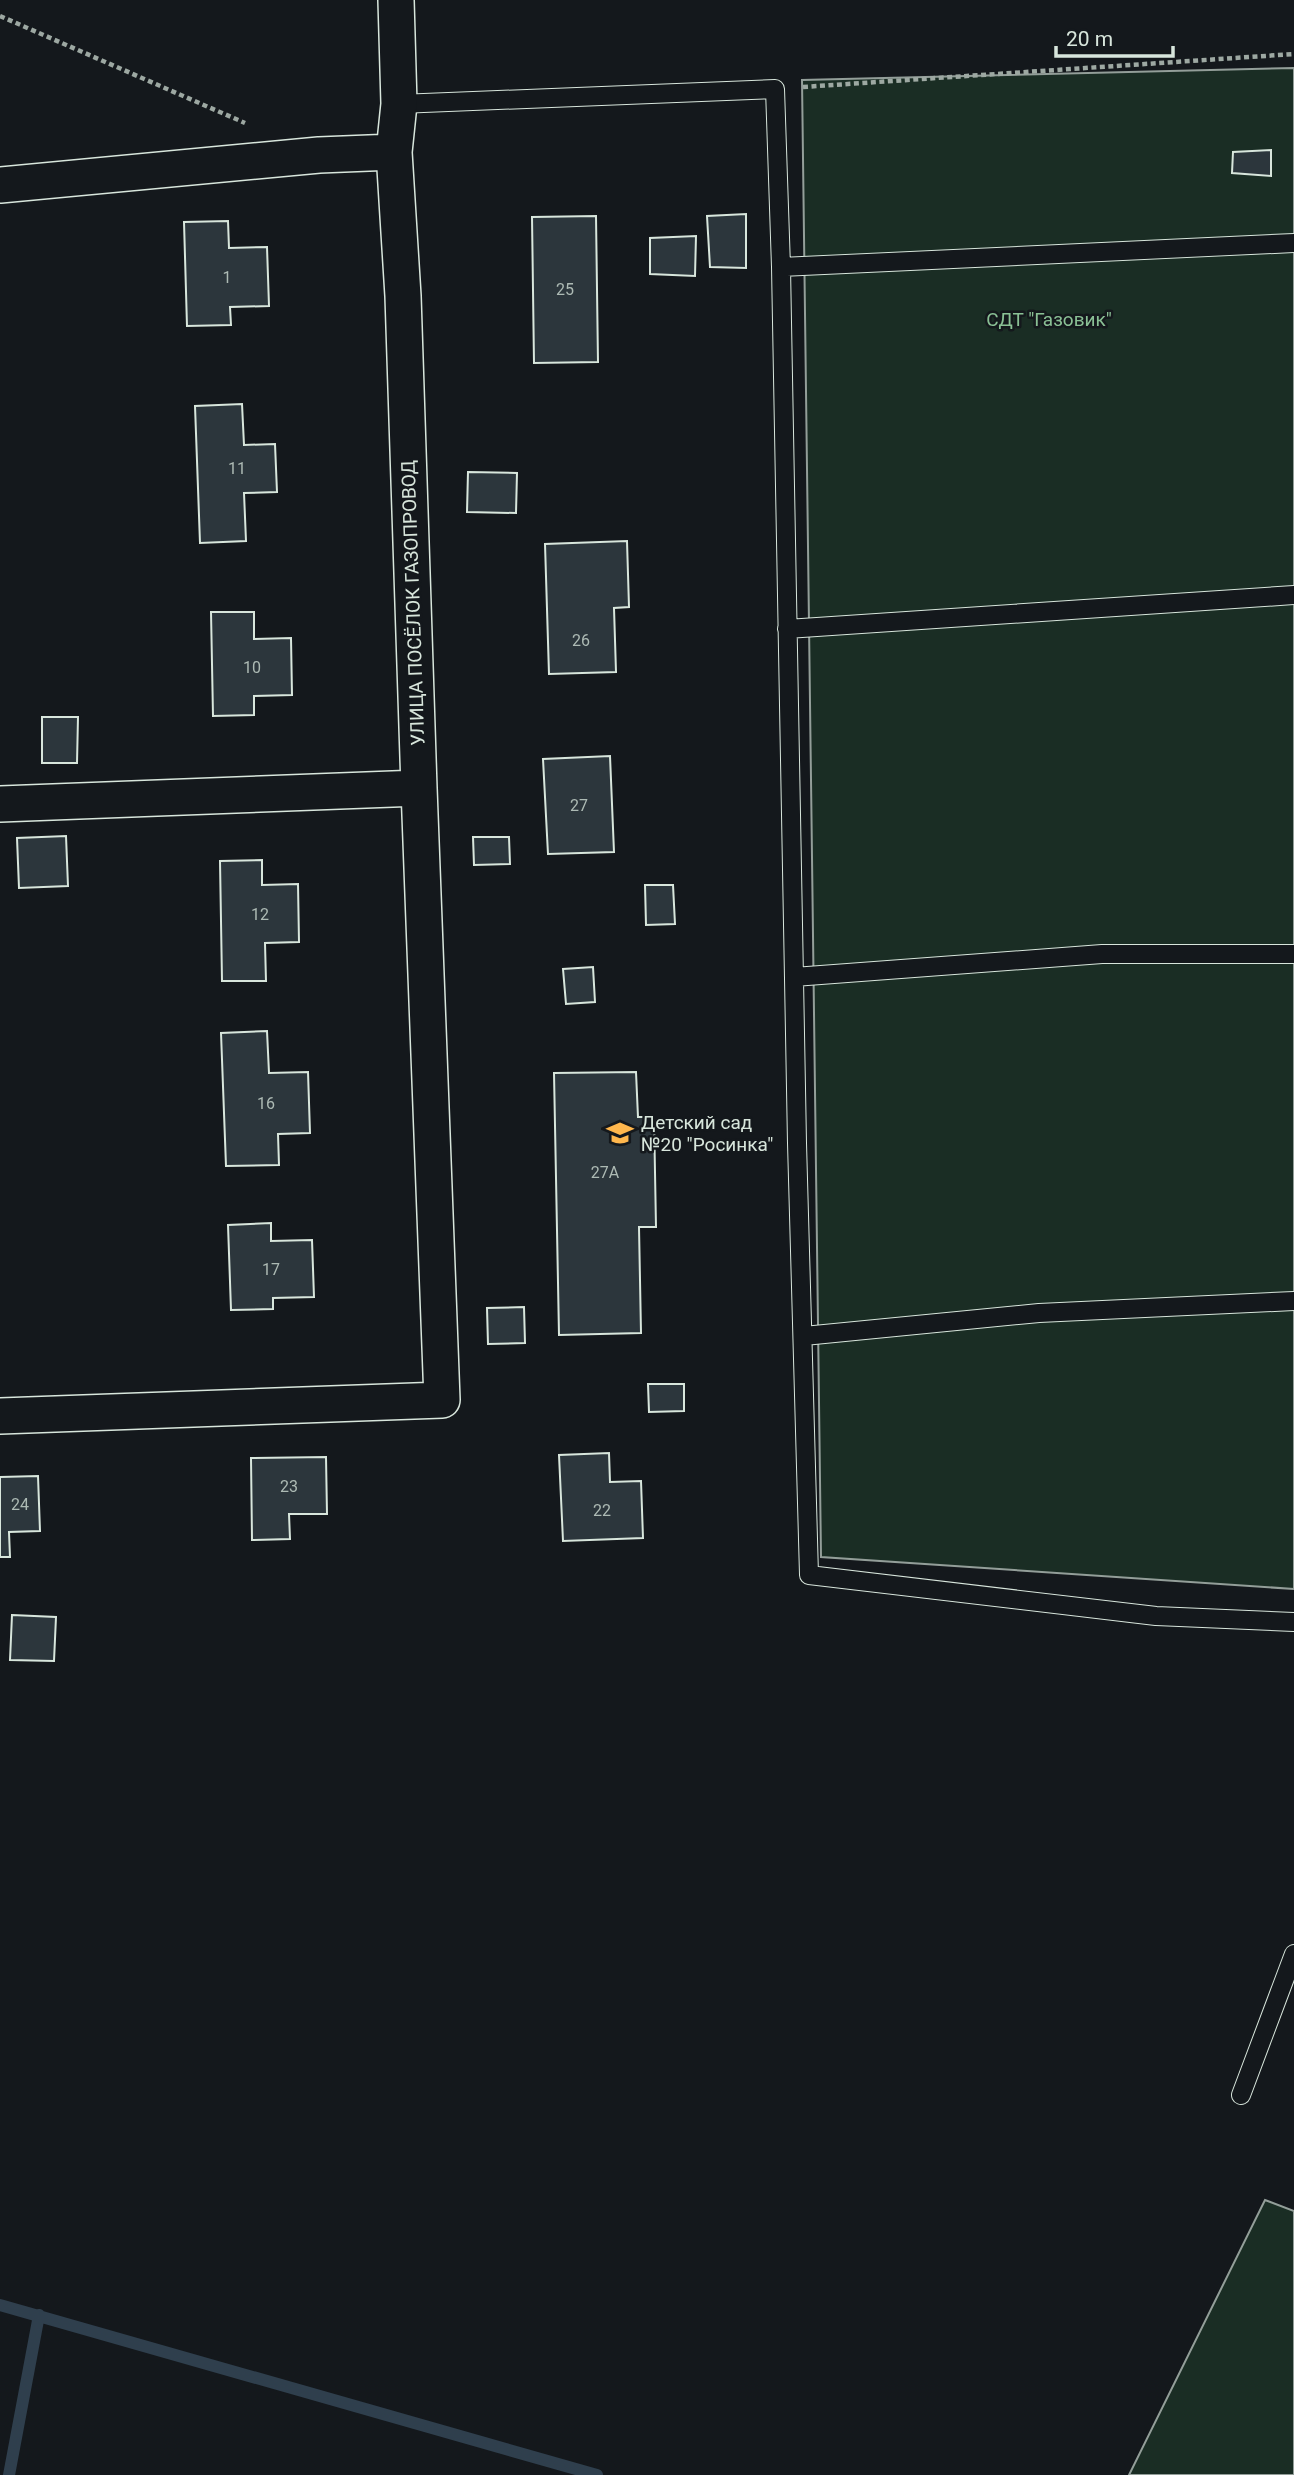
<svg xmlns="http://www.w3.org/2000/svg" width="1294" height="2475" font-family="Roboto,sans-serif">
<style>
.green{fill:#1a2d24;stroke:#939e99;stroke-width:2}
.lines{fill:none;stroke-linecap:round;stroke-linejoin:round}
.stream{stroke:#2f3f4d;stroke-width:12}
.building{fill:#2c363c;stroke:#d8e6dc;stroke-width:2}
.service-casing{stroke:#d8e6dc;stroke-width:20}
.minor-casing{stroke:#d8e6dc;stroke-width:38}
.path{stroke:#9da8a2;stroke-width:4.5;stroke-dasharray:5 3.5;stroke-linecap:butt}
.service{stroke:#14181c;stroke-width:18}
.minor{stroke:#14181c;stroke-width:35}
.labels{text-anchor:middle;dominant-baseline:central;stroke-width:5;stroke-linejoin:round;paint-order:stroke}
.number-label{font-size:16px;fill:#adbab4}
.park-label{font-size:19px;fill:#8ac095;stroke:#14181c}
.street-label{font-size:19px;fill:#d8e6dc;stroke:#14181c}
.poi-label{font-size:19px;fill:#d8e6dc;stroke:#14181c;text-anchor:start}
</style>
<rect width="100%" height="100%" fill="#14181c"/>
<path class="green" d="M1294,68V1589L821,1557L802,80Z
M1265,2200L1294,2211V2475H1129Z"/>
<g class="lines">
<path class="stream" d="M0,2305L597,2475
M9,2475L39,2315"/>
</g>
<path class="building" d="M1271,150V176L1232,173L1233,152Z
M746,214V268L710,267L707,216Z
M596,216L598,362L534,363L532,217Z
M228,221L229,248L267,247L269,306L230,307L231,325L187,326L184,222Z
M696,236L695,276L650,274V238Z
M242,404L244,445L275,444L277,492L244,493L246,541L200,543L195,406Z
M468,472L517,473L516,513L467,512Z
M627,541L629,607L614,608L616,672L549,674L545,544Z
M211,612H254V639L291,638L292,695L254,696V715L213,716Z
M42,717H78L77,763H42Z
M610,756L614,852L548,854L543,759Z
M66,836L68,886L19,888L17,838Z
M473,837H509L510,864L474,865Z
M262,860V885L298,884L299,942L265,943L266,981H222L220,861Z
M645,885H673L675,924L646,925Z
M593,967L595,1002L566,1004L563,969Z
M267,1031L269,1073L308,1072L310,1133L278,1134L279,1165L226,1166L221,1033Z
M636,1072L638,1117H654L656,1227H639L641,1333L559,1335L554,1073Z
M271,1223V1241L312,1240L314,1297L273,1298V1309L231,1310L228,1225Z
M524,1307L525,1343L488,1344L487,1308Z
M648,1384H684V1411L649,1412Z
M609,1453L610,1482L641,1481L643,1538L563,1541L559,1455Z
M326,1457L327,1514H289L290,1539L252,1540L251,1458Z
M38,1476L40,1531L9,1532L10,1557H0V1477Z
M12,1615L56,1617L54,1661L10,1660Z"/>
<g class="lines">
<defs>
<path id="service" d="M399,104L775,89L781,267L797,1143L809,1575L1156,1616L1294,1622
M781,267L1294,243
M787,629L1294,595
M794,977L1102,954H1294
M804,1336L1039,1313L1294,1301
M1241,2095L1294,1954"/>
<path id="minor" d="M0,185L319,155L394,152
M0,804L419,788L403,296L394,152L399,104L396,0
M0,1416L442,1400L419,788"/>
</defs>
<use href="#service" class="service-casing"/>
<use href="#minor" class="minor-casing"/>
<path class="path" d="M0,16L245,123
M803,87L1294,54"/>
<use href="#service" class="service"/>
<use href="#minor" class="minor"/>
</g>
<defs>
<symbol id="school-bare" viewBox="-9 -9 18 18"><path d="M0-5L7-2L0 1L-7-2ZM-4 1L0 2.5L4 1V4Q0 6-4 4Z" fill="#ffb74d" stroke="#14181c" stroke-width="2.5" paint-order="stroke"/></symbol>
</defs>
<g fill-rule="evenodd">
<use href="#school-bare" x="601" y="1114" width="38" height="38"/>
</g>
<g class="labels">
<g class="number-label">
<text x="227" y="277">1</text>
<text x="565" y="289">25</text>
<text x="237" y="468">11</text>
<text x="581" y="640">26</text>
<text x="252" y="667">10</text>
<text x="579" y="805">27</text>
<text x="260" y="914">12</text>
<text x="266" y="1103">16</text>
<text x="605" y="1172">27А</text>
<text x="271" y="1269">17</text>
<text x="289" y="1486">23</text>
<text x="20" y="1504">24</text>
<text x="602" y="1510">22</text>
</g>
<g class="park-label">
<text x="1049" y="319">СДТ "Газовик"</text>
</g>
<g class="street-label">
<text transform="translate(413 603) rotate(-92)">УЛИЦА ПОСЁЛОК ГАЗОПРОВОД</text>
</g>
<g class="poi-label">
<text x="641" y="1122">Детский сад<tspan x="641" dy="22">№20 "Росинка"</tspan></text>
</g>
</g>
<path d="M1056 46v10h117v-10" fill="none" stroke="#d8e6dc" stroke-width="3.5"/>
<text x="1066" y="46" font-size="21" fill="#d8e6dc" stroke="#14181c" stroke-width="5" paint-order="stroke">20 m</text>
</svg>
